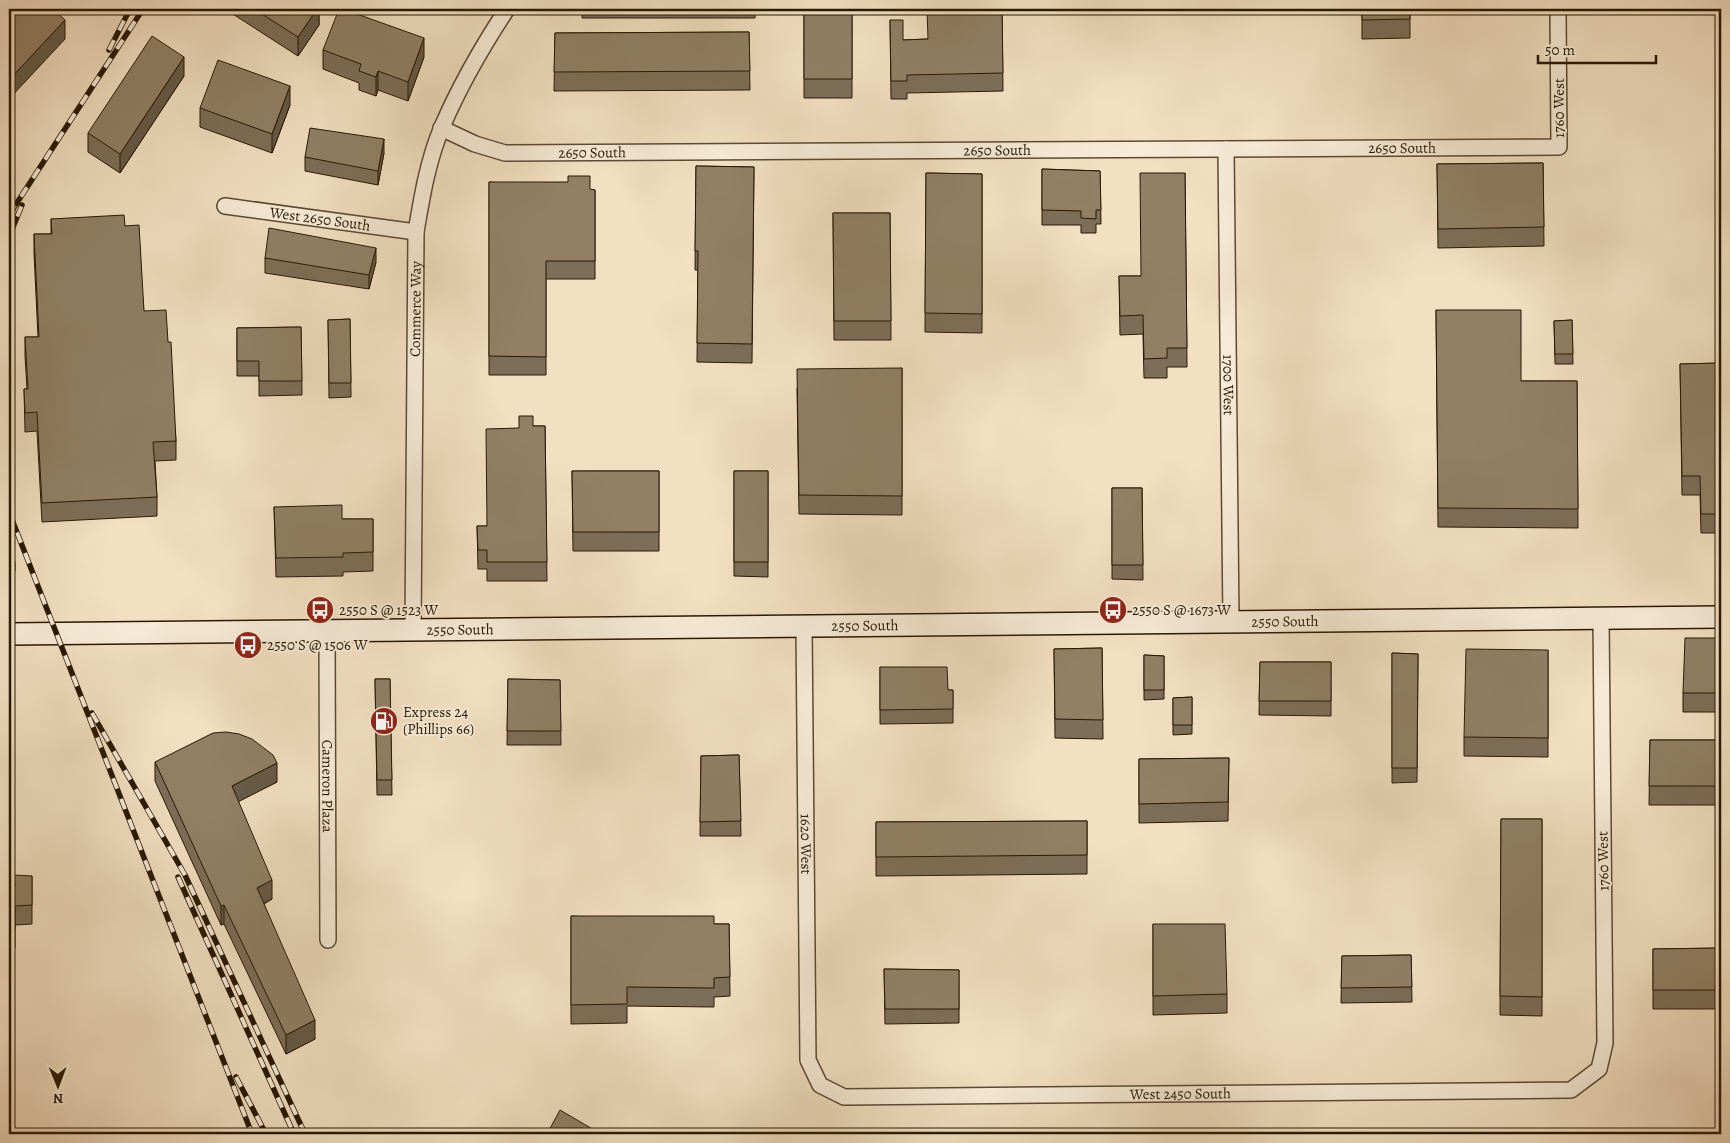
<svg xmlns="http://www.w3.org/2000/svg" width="1730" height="1143" font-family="Alegreya,serif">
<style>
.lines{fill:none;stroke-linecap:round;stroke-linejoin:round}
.street-casing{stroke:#5a4a32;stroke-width:18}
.secondary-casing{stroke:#281802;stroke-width:24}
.street{stroke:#f7ebd7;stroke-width:15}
.secondary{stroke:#f7ebd7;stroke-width:21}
.rail-casing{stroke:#281802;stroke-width:5.5}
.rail{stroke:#f7ebd7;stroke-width:4;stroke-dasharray:11;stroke-linecap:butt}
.wall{fill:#7d6e58;stroke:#281802}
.shaded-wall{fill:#665a47;stroke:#281802}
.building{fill:#918066;stroke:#281802}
.labels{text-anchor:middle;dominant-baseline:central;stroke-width:4;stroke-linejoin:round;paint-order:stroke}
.street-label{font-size:15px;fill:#281802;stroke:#f7ebd7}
.poi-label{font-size:15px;fill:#281802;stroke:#f7ebd7;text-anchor:start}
</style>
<rect width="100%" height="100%" fill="#f2e0c2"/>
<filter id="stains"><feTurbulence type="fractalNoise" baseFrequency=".004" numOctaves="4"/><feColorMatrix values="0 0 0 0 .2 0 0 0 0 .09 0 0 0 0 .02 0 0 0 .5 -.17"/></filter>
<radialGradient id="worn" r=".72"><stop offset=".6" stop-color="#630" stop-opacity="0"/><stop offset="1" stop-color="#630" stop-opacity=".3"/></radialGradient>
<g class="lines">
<defs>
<g id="street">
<path id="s1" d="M441,128L475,144L505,153L1559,147L1558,9"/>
<path id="s2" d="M1226,149L1231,621"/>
<path id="s3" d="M225,206L416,232"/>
<path id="s4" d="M804,626L808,1060L820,1085L844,1097L1571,1090L1599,1069L1605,1043L1601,618"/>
<path id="s5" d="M413,630L416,232C422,196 428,160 442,127C460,85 482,47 507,9"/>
<path id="s6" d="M327,631L328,940"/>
</g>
<g id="secondary">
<path id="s7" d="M9,634L1721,617"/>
</g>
</defs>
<use href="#street" class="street-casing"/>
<use href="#secondary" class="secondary-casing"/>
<use href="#street" class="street"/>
<use href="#secondary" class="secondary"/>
<defs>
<path id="rail" d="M109,50L130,9
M9,215L143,9
M9,237L22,205
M9,512L252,1134
M92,713L185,875L305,1134
M178,877L294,1134
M236,1077L266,1134"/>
</defs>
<use href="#rail" class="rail-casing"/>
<use href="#rail" class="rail"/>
</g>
<path class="wall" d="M225,9H319V25L298,56Z
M582,9H755V18H582Z
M804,9H852V98H804Z
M1002,9L1003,91L907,93V99H891L890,20L903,40L927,39Z
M1362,9H1410V38L1362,39Z
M749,32L750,90L554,91L555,33Z
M323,50L424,57L408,101L378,90L376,96L359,90V83L323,69Z
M184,76L120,173L88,152V133Z
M290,105L272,153L200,127V108Z
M384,153L378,185L305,171V157Z
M1543,163L1544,246L1438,248L1437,164Z
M696,166L754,167L752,363L697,362L698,270H695Z
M1042,169L1100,171L1101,224H1096V233H1081V225H1042Z
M926,173L982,174V333L925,332Z
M1185,173L1187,367H1167V378H1144L1143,334L1120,335L1119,276H1141Z
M489,182L595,190V279H546V375H489Z
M833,213H890L891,340H834Z
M51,219L125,226L144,311L168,342L176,441V460L155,461L157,497V516L42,522L37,431L25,432L24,389H27L25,356V337H38L34,253V234H51Z
M265,258L376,262L369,289L265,273Z
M1436,310L1521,381H1577L1578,528L1438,527Z
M350,319L351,397L329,398L328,320Z
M1572,320L1573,364H1555L1554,321Z
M301,327L302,395L259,396V376H237V328Z
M1721,363V533H1701L1700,495H1682L1680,364Z
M902,368V515L799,514L797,388Z
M533,426H545L547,581H487V569H478L477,526H487L519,428Z
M572,471H659V551H573Z
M734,471H768V577L734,576Z
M1112,488H1142L1143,580L1112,579Z
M274,507L342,519H373V571L343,572V576L276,577Z
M1721,638V712H1683V693Z
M1102,648L1103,739L1055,738L1054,649Z
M1548,650V757L1464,756V737Z
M1392,653L1418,654L1417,782L1392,783Z
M1144,655L1164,656V699L1144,700Z
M1260,662H1331V716L1259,715Z
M880,667L948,690H953V723L880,724Z
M375,679H390L392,795H377Z
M508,679L560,680L561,745H507Z
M1192,697V734L1173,735V698Z
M1650,740H1721V805H1649Z
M739,755L741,836H700L701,756Z
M1229,758L1228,821L1139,823V759Z
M155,762L277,782L238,801L272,899L264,904L315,1039L286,1054L224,924L221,925L155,781Z
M1501,819H1542V1016L1500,1015Z
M1087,821V874L876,876V822Z
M32,876V924L15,925V948H9V886H14Z
M571,916L714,924H729L730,996L714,997V1007L627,1006V1023L571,1024Z
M1153,924L1227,994V1013L1153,1015Z
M1721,948V1009H1653V949Z
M1411,955L1412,1002L1341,1003L1342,956Z
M884,969L959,970V1023L885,1024Z"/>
<path class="shaded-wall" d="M317,9H319V25L298,56V37Z
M65,20V39L9,99V80Z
M424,38V57L408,101V82Z
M184,57V76L120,173V154Z
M378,71V90L376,96V77Z
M290,86V105L272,153V134Z
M384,139V153L378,185V171Z
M376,248V262L369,289V275Z
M15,562V571L9,574V564Z
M277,763V782L232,805V786Z
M272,880V899L257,907V888Z
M224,905V924L221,925V906Z
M315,1020V1039L286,1054V1035Z"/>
<path class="building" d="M9,9H53L65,20L9,80Z
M254,9H317L298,37Z
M339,9H343L424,38L408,82L378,71L376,77L359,71L361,64L323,50Z
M804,9H852V79H804Z
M927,9H1002L1003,73L907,75V81H891L890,20H903V40L928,39Z
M1362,9H1410V19L1362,20Z
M749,32L750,71L554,72L555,33Z
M152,36L184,57L120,154L88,133Z
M218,60L290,86L272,134L200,108Z
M310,128L384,139L378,171L305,157Z
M1543,163L1544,227L1438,229L1437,164Z
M696,166L754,167L752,344L697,343L698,251H695Z
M1042,169L1100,171L1101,210H1096V219L1081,218V211L1042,210Z
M926,173L982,174V314L925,313Z
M1140,173H1185L1187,348H1167V358L1144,359L1143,315L1120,316L1119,276H1141Z
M568,176H590V189L595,190V261H546V357L489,356V182H568Z
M833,213H890L891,321H834Z
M124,215L125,226L139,225L144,311L166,310L168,342H171L176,441L153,442L157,497L42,503L37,412L25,413L24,389H28L25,337H39L34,234H52L51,219Z
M269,228L376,248L369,275L265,258Z
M1436,310H1521V381H1577L1578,509L1438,508Z
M350,319L351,383H329L328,320Z
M1572,320L1573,354H1555L1554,321Z
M301,327L302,381H259V361H237V328Z
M1721,363V514H1701L1700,476H1682L1680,364Z
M902,368V496L799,495L797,369Z
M519,416H533V426H545L547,562H487V550H478L477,526H487L486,429L519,428Z
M572,471H659V532H573Z
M734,471H768V562H734Z
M1112,488H1142L1143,565H1112Z
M342,505V519H373V552L343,553V557L276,558L274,507Z
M9,547L15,562L9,564Z
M1685,638H1721V693H1683Z
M1102,648L1103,720L1055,719L1054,649Z
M1466,649L1548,650V738L1464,737Z
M1392,653L1418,654L1417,768H1392Z
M1144,655L1164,656V690H1144Z
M1260,662H1331V701H1259Z
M880,667H947L948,690H953V709L880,710Z
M375,679H390L392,780H377Z
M508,679L560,680L561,731H507Z
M1192,697V725H1173V698Z
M226,732L239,734L252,739L273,755L277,763L232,786L272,880L257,888L315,1020L286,1035L224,905L221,906L155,762L213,733Z
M1650,740H1721V786H1649Z
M739,755L741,821L700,822L701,756Z
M1229,758L1228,802L1139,804V759Z
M1501,819H1542V997L1500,996Z
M1087,821V855L876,857V822Z
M14,875L32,876V905L15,906V929H9V886H15Z
M571,916H714V924H729L730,977L714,978V988L627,987V1004L571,1005Z
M1153,924H1225L1227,994L1153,996Z
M1721,948V990H1653V949Z
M1411,955L1412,987L1341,988L1342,956Z
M884,969L959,970V1009H885Z
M560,1110L601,1134H547Z"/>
<defs>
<symbol id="bus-disc" viewBox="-11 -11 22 22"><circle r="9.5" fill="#8f2418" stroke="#f7ebd7"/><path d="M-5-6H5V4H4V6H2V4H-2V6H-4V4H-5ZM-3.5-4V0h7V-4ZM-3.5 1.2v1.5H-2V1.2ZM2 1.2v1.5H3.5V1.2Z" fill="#fff"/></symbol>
<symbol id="fuel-disc" viewBox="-11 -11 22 22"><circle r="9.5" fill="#8f2418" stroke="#f7ebd7"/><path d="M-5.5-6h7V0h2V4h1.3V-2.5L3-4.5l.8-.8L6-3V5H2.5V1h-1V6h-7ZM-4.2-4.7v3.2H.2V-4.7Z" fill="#fff"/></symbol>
</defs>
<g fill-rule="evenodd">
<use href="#bus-disc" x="304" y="594" width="32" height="32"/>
<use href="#bus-disc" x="1097" y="594" width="32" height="32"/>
<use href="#bus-disc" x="232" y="629" width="32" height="32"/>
<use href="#fuel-disc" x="368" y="705" width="32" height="32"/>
</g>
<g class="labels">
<g class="street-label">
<text transform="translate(1559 108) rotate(-90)">1760 West</text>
<text stroke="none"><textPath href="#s1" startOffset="966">2650 South</textPath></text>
<text stroke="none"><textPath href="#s1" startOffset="561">2650 South</textPath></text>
<text stroke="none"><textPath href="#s1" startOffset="156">2650 South</textPath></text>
<text stroke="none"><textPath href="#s3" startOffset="96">West 2650 South</textPath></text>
<text stroke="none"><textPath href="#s5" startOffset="321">Commerce Way</textPath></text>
<text stroke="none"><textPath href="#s2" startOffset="236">1700 West</textPath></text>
<text stroke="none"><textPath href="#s7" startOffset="1276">2550 South</textPath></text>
<text stroke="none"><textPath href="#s7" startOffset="856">2550 South</textPath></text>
<text stroke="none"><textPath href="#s7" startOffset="451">2550 South</textPath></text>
<text stroke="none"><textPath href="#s6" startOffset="155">Cameron Plaza</textPath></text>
<text stroke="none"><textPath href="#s4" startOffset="218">1620 West</textPath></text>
<text transform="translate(1603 861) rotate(-91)">1760 West</text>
<text stroke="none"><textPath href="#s4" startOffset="825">West 2450 South</textPath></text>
</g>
<g class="poi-label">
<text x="339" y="610">2550 S @ 1523 W</text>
<text x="1132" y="610">2550 S @ 1673 W</text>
<text x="267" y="645">2550 S @ 1506 W</text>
<text x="403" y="712">Express 24<tspan x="403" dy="17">(Phillips 66)</tspan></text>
</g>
</g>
<rect width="1730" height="1143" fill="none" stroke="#f2e0c2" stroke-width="30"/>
<rect x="10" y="10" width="1710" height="1123" fill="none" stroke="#281802" stroke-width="2.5"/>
<rect x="15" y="15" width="1700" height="1113" fill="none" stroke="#281802"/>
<g transform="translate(58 1086) rotate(179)" stroke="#f7ebd7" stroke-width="4" paint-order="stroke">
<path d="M0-4L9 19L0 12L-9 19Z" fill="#281802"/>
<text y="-8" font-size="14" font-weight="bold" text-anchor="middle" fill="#281802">N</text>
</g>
<path d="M1538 55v8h118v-8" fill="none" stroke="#281802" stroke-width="2.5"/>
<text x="1545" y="55" font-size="15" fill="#281802" stroke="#f7ebd7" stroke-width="4" paint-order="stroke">50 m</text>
<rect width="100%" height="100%" filter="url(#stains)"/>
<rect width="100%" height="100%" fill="url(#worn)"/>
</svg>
